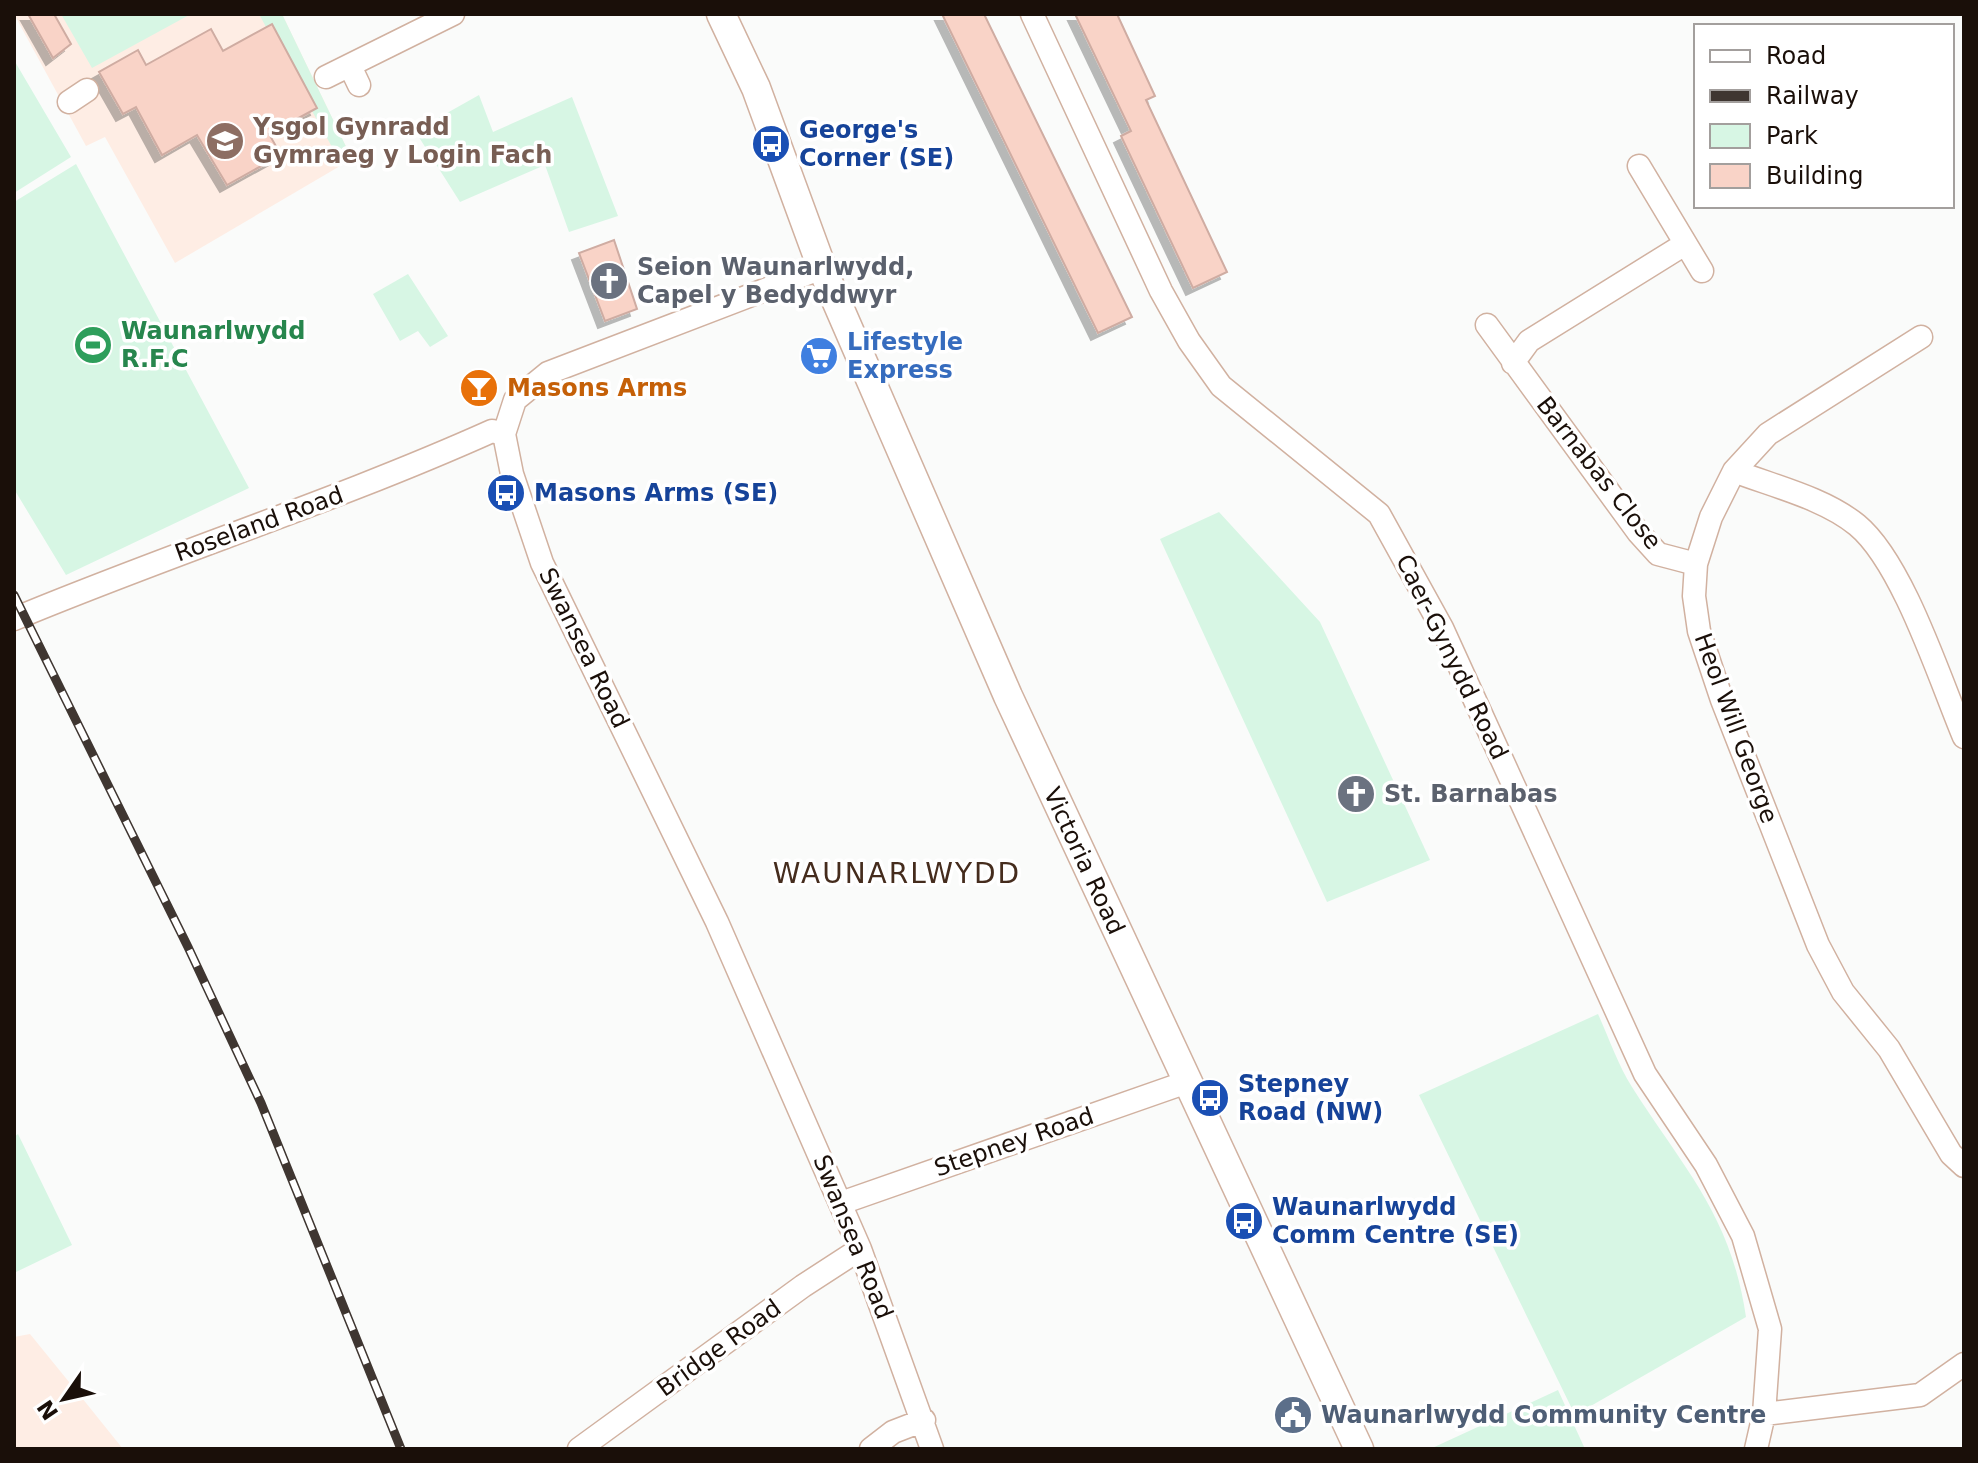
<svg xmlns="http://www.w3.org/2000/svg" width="1978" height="1463" font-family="'DejaVu Sans',sans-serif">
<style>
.built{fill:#feede4}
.green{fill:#d7f6e4}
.building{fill:#f9d3c7;stroke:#cfaca2;stroke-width:2;filter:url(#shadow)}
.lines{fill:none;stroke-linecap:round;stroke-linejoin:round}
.minor-casing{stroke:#d1b1a0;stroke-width:25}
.major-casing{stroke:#d1b1a0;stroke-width:31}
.minor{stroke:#fff;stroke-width:22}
.major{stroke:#fff;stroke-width:28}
.rail-casing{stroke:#3f3631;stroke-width:9}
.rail{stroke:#fff;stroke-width:6;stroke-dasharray:18;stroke-linecap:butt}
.labels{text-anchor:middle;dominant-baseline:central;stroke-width:7;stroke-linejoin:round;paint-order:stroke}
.education-label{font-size:24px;font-weight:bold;fill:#785e54;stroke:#fff;text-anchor:start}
.transit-label{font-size:24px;font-weight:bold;fill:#164399;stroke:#fff;text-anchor:start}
.worship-label{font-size:24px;font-weight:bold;fill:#5b616d;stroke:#fff;text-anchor:start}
.leisure-label{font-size:24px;font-weight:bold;fill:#27864d;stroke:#fff;text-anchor:start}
.shop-label{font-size:24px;font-weight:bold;fill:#366cbe;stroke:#fff;text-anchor:start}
.food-label{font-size:24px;font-weight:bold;fill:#c56008;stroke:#fff;text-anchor:start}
.street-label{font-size:24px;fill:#1a0f09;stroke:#fff}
.service-label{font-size:24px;font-weight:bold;fill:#4e5e75;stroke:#fff;text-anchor:start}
.quarter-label{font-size:28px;letter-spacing:2px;fill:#452c1d;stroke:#fff}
</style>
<defs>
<filter id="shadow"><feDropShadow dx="-7" dy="7" stdDeviation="0" flood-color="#0004"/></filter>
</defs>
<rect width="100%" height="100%" fill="#fafbfa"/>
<path class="built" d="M14,14H282L352,159L175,263L105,137L86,146Z
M30,1334L78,1393L123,1449H14V1337Z"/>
<path class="green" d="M61,14H191L92,68Z
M259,14H282L352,159L342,165L312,111L317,107L272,25L266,27Z
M14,60L71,157L14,193Z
M479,95L493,132L572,97L618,216L569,232L545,165L460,202L415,131Z
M76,164L249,488L66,575L14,489V202Z
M408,274L448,336L430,347L418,331L400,341L373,294Z
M1219,512L1320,622L1430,860L1327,902L1160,539Z
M1598,1014C1609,1038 1618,1065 1632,1087C1684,1169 1731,1215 1746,1317L1575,1415L1419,1095Z
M18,1134L72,1245L14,1273V1137Z
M1558,1390L1585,1449H1429H1430Z"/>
<path class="building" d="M28,14H54L71,44L53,58Z
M942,14H984L1132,317L1098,333Z
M1075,14H1117L1155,96L1146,100L1227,272L1193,288L1121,136L1131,131Z
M272,24L317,108L269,134L281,155L227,185L197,135L162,155L136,107L123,114L99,72L138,50L146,65L211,29L223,51Z
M614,240L637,309L605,321L579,253Z"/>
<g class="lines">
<defs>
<path id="minor" d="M1032,14L1161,291L1189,341L1221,386L1379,514L1442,628L1645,1074L1706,1165L1743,1236L1770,1329L1764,1414L1756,1449
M350,66L359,85
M326,77L453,14
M69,102L87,90
M1639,166L1702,271
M822,268L548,373L515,400L504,434L512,474L542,563L717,922L860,1249L932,1449
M1487,325L1638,532L1658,554L1696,564
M1921,337L1768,434L1734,471L1711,517L1696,564L1694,596L1699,631L1722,700L1818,945L1843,992L1889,1049L1951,1154L1964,1166
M1513,363L1529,341L1685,244
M1734,471C1773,486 1824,498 1857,525C1903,563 1940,680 1964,737
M14,619C172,553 336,501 492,431L504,434
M841,1203L1187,1082
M1764,1414L1920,1395L1964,1364
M579,1449L803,1286L860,1249
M871,1449L893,1432L924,1420"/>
<path id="major" d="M721,14L756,88L822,268L1008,696L1359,1449"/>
</defs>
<use href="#minor" class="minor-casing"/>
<use href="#major" class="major-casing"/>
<use href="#minor" class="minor"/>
<use href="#major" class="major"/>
<defs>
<path id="rail" d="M14,595L188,947L261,1103L401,1449"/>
</defs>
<use href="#rail" class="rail-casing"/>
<use href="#rail" class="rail"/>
</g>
<defs>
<symbol id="school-disc" viewBox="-11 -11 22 22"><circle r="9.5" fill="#8d6e63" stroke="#fff"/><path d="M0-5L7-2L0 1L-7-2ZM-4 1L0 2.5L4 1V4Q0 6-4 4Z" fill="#fff"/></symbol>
<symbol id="bus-disc" viewBox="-11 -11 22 22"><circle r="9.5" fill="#1a4fb4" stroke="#fff"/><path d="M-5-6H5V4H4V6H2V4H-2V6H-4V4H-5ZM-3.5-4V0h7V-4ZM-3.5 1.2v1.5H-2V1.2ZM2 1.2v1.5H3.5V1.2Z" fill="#fff"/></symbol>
<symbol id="church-disc" viewBox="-11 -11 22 22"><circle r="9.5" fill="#6b7280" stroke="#fff"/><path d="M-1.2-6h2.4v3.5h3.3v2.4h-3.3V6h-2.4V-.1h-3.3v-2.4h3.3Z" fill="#fff"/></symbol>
<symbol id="stadium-disc" viewBox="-11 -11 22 22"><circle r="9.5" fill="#2e9e5b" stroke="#fff"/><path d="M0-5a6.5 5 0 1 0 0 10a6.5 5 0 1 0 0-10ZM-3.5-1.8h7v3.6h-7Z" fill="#fff"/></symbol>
<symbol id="supermarket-disc" viewBox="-11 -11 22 22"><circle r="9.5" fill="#3f7fe0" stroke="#fff"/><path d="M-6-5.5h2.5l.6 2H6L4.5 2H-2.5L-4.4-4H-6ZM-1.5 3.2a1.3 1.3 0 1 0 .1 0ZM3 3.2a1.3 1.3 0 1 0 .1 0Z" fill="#fff"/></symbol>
<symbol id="bar-disc" viewBox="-11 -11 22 22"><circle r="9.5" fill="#e8710a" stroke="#fff"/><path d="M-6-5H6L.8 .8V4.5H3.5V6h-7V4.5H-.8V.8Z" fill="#fff"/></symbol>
<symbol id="civic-disc" viewBox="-11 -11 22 22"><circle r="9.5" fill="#5c6f8a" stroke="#fff"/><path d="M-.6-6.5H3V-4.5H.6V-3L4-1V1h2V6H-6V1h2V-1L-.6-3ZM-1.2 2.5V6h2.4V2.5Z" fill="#fff"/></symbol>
</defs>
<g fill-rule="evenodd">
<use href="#school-disc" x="203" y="119" width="44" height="44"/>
<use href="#bus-disc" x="749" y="122" width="44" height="44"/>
<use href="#church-disc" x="587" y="259" width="44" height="44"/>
<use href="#stadium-disc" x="71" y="323" width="44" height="44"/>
<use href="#supermarket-disc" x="797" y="334" width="44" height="44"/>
<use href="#bar-disc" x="457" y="366" width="44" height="44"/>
<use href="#bus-disc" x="484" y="471" width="44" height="44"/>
<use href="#church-disc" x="1334" y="772" width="44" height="44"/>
<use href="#bus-disc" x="1188" y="1076" width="44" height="44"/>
<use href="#bus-disc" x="1222" y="1199" width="44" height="44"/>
<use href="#civic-disc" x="1271" y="1393" width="44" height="44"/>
</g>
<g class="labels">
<g class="education-label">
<text x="253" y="127">Ysgol Gynradd<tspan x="253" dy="28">Gymraeg y Login Fach</tspan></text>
</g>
<g class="transit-label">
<text x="799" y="130">George's<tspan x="799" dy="28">Corner (SE)</tspan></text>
<text x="534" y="493">Masons Arms (SE)</text>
<text x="1238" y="1084">Stepney<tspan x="1238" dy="28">Road (NW)</tspan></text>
<text x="1272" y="1207">Waunarlwydd<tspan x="1272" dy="28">Comm Centre (SE)</tspan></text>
</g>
<g class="worship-label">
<text x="637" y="267">Seion Waunarlwydd,<tspan x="637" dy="28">Capel y Bedyddwyr</tspan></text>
<text x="1384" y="794">St. Barnabas</text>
</g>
<g class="leisure-label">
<text x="121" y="331">Waunarlwydd<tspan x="121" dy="28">R.F.C</tspan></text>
</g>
<g class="shop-label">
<text x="847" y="342">Lifestyle<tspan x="847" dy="28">Express</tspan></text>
</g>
<g class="food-label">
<text x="507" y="388">Masons Arms</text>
</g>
<g class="street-label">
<text transform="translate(1599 473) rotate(52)">Barnabas Close</text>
<text transform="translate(259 524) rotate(-20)">Roseland Road</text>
<text transform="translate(584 648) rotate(64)">Swansea Road</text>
<text transform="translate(1452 657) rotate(64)">Caer-Gynydd Road</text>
<text transform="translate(1736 728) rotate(70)">Heol Will George</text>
<text transform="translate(1084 861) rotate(65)">Victoria Road</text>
<text transform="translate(1014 1142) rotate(-19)">Stepney Road</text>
<text transform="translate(853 1237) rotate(68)">Swansea Road</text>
<text transform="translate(719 1348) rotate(-36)">Bridge Road</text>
</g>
<g class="service-label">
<text x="1321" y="1415">Waunarlwydd Community Centre</text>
</g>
<g class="quarter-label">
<text x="897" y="873">WAUNARLWYDD</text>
</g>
</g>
<rect width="1978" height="1463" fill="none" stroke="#1a0f09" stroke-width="32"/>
<rect x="1694" y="24" width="260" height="184" fill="#ffffff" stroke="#a39f9d" stroke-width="2"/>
<rect x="1710" y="50" width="40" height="12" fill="#ffffff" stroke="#a39f9d" stroke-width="2"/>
<text x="1766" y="64" font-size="24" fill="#1a0f09">Road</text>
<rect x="1710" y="90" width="40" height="12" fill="#3f3631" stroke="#a39f9d" stroke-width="2"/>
<text x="1766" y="104" font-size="24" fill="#1a0f09">Railway</text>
<rect x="1710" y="124" width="40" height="24" fill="#d7f6e4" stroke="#a39f9d" stroke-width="2"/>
<text x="1766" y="144" font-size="24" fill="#1a0f09">Park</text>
<rect x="1710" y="164" width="40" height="24" fill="#f9d3c7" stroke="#a39f9d" stroke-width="2"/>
<text x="1766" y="184" font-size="24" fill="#1a0f09">Building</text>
<g transform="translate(64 1399) rotate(236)" stroke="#ffffff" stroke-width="6" paint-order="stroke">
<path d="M0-6L14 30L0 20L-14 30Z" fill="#1a0f09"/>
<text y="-12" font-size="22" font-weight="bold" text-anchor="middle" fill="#1a0f09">N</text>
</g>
</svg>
